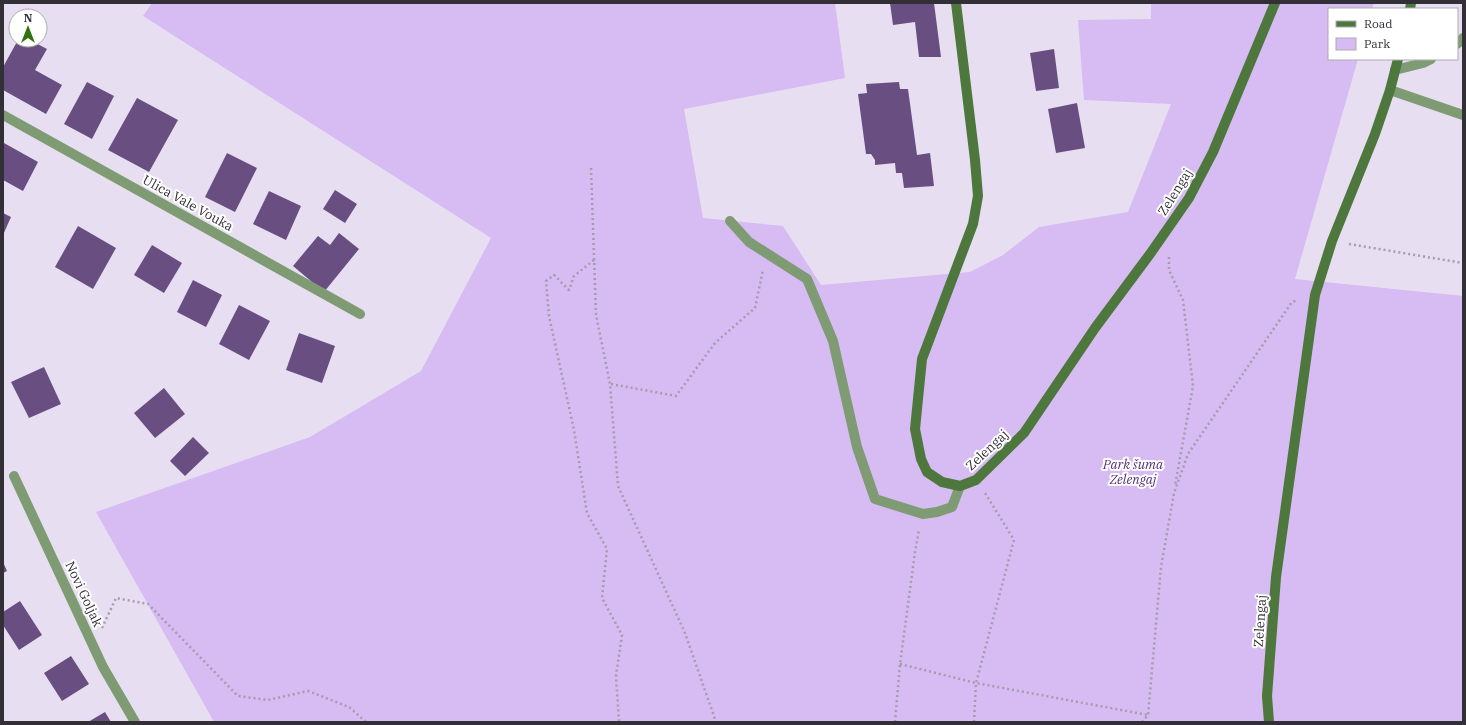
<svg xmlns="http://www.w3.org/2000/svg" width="1466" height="725" font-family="'IBM Plex Serif',serif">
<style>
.green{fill:#d7bbf3}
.building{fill:#694e81}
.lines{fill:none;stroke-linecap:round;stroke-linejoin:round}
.path{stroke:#a39dab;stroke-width:2.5;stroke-dasharray:2 3;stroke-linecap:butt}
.lane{stroke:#7e9b73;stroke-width:10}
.street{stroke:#7e9b73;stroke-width:10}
.secondary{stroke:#4d773c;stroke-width:10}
.labels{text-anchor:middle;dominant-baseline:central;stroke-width:4;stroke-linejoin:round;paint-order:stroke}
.street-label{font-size:13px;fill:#322f36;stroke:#fff}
.park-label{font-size:13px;font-style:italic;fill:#542f73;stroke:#fff}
</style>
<rect width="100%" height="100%" fill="#e7dff1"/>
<path class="green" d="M152,3H835L845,78L684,109L703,218L783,226L821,285L970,272L1003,255L1039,227L1128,212L1171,104L1084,100L1078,20L1151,19V3H1374L1372,9H1329V59H1358L1295,279L1463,296V722H214L96,512L310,437L421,371L491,238L143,16Z"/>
<path class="building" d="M890,3H934L941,57H919L915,22L893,25Z
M18,40H30L47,49L35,70L62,85L46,114L3,90V67Z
M1054,49L1059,88L1036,91L1030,53Z
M87,82L114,96L92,139L64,124Z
M899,82L900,89H908L917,155L930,153L934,186L904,188L902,173H896L895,163L875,165V160L871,154H866L858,94L867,93L866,84Z
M137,98L178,120L149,172L108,150Z
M1077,103L1085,148L1056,153L1048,109Z
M4,143L38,162L23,191L3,180V145Z
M227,153L257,168L235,212L205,197Z
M335,190L357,204L345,223L323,209Z
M269,191L301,206L286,240L253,224Z
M3,213L11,217L3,235Z
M78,226L116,248L93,289L55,267Z
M339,233L359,249L324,292L293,266L318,236L330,245Z
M152,245L182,263L164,293L134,275Z
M193,280L222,295L206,327L177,312Z
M239,305L270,321L249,360L219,344Z
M299,333L335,346L322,383L286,370Z
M44,367L61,404L29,418L11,382Z
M164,388L185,414L155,438L134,413Z
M193,437L209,453L185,476L170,461Z
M3,562L7,571L3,573Z
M20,601L42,635L19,650L3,625V612Z
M71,656L89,684L62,701L44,673Z
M105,712L111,722H88Z"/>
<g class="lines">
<path class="path" d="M591,168L596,315L610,384L618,486L685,633L716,722
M1349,244L1463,263
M1169,257V270L1183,300L1193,386L1175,486
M594,260L574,276L569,290L554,275L546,281L549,316L574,430L587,513L607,549L602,598L622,635L616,676L619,722
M611,384L676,396L715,343L755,308L763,270
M102,628L116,598L148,604L238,696L268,700L308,691L349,707L366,722
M900,664L976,683L1148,715
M895,722L900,664L915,552L919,530
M974,722L976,683L1014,540L985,493
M1142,722L1148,715L1161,567L1174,493L1188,454L1292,302L1298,300"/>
<path class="lane" d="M1457,44L1463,38
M1395,70L1423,63L1431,59
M1390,90L1463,115
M730,221L749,242L807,279L833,341L857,447L875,499L923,514L937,512L952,507L960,486"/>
<path class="street" d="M3,115L360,314
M14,476L103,667L135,722"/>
<path class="secondary" d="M956,3L975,160L978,196L973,224L922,359L915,429L921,459L927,472L942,482L960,486L976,480L1024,433L1095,328L1150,254L1189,198L1213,152L1275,3
M1410,9L1411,3
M1269,722L1267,696L1276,577L1315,295L1332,241L1375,134L1390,90L1398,59"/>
</g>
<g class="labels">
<g class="street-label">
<text transform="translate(1175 192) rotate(-58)">Zelengaj</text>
<text transform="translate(188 203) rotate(29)">Ulica Vale Vouka</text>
<text transform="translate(987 450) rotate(-43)">Zelengaj</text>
<text transform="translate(84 594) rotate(65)">Novi Goljak</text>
<text transform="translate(1260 621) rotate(-86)">Zelengaj</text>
</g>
<g class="park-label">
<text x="1133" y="464">Park šuma<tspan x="1133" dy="15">Zelengaj</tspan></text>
</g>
</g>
<rect width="1466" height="725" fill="none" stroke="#322f36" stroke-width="8"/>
<rect x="1328" y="8" width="130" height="52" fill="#ffffff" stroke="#adacaf"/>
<rect x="1336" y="21" width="20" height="6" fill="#4d773c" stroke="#adacaf"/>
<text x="1364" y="28" font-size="12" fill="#322f36">Road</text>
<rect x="1336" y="38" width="20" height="12" fill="#d7bbf3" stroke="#adacaf"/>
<text x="1364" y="48" font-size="12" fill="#322f36">Park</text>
<g transform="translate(28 28)"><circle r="19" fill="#ffffff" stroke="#adacaf"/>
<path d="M0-3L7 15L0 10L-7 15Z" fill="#32720c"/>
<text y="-6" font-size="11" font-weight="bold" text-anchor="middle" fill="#322f36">N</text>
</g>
</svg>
